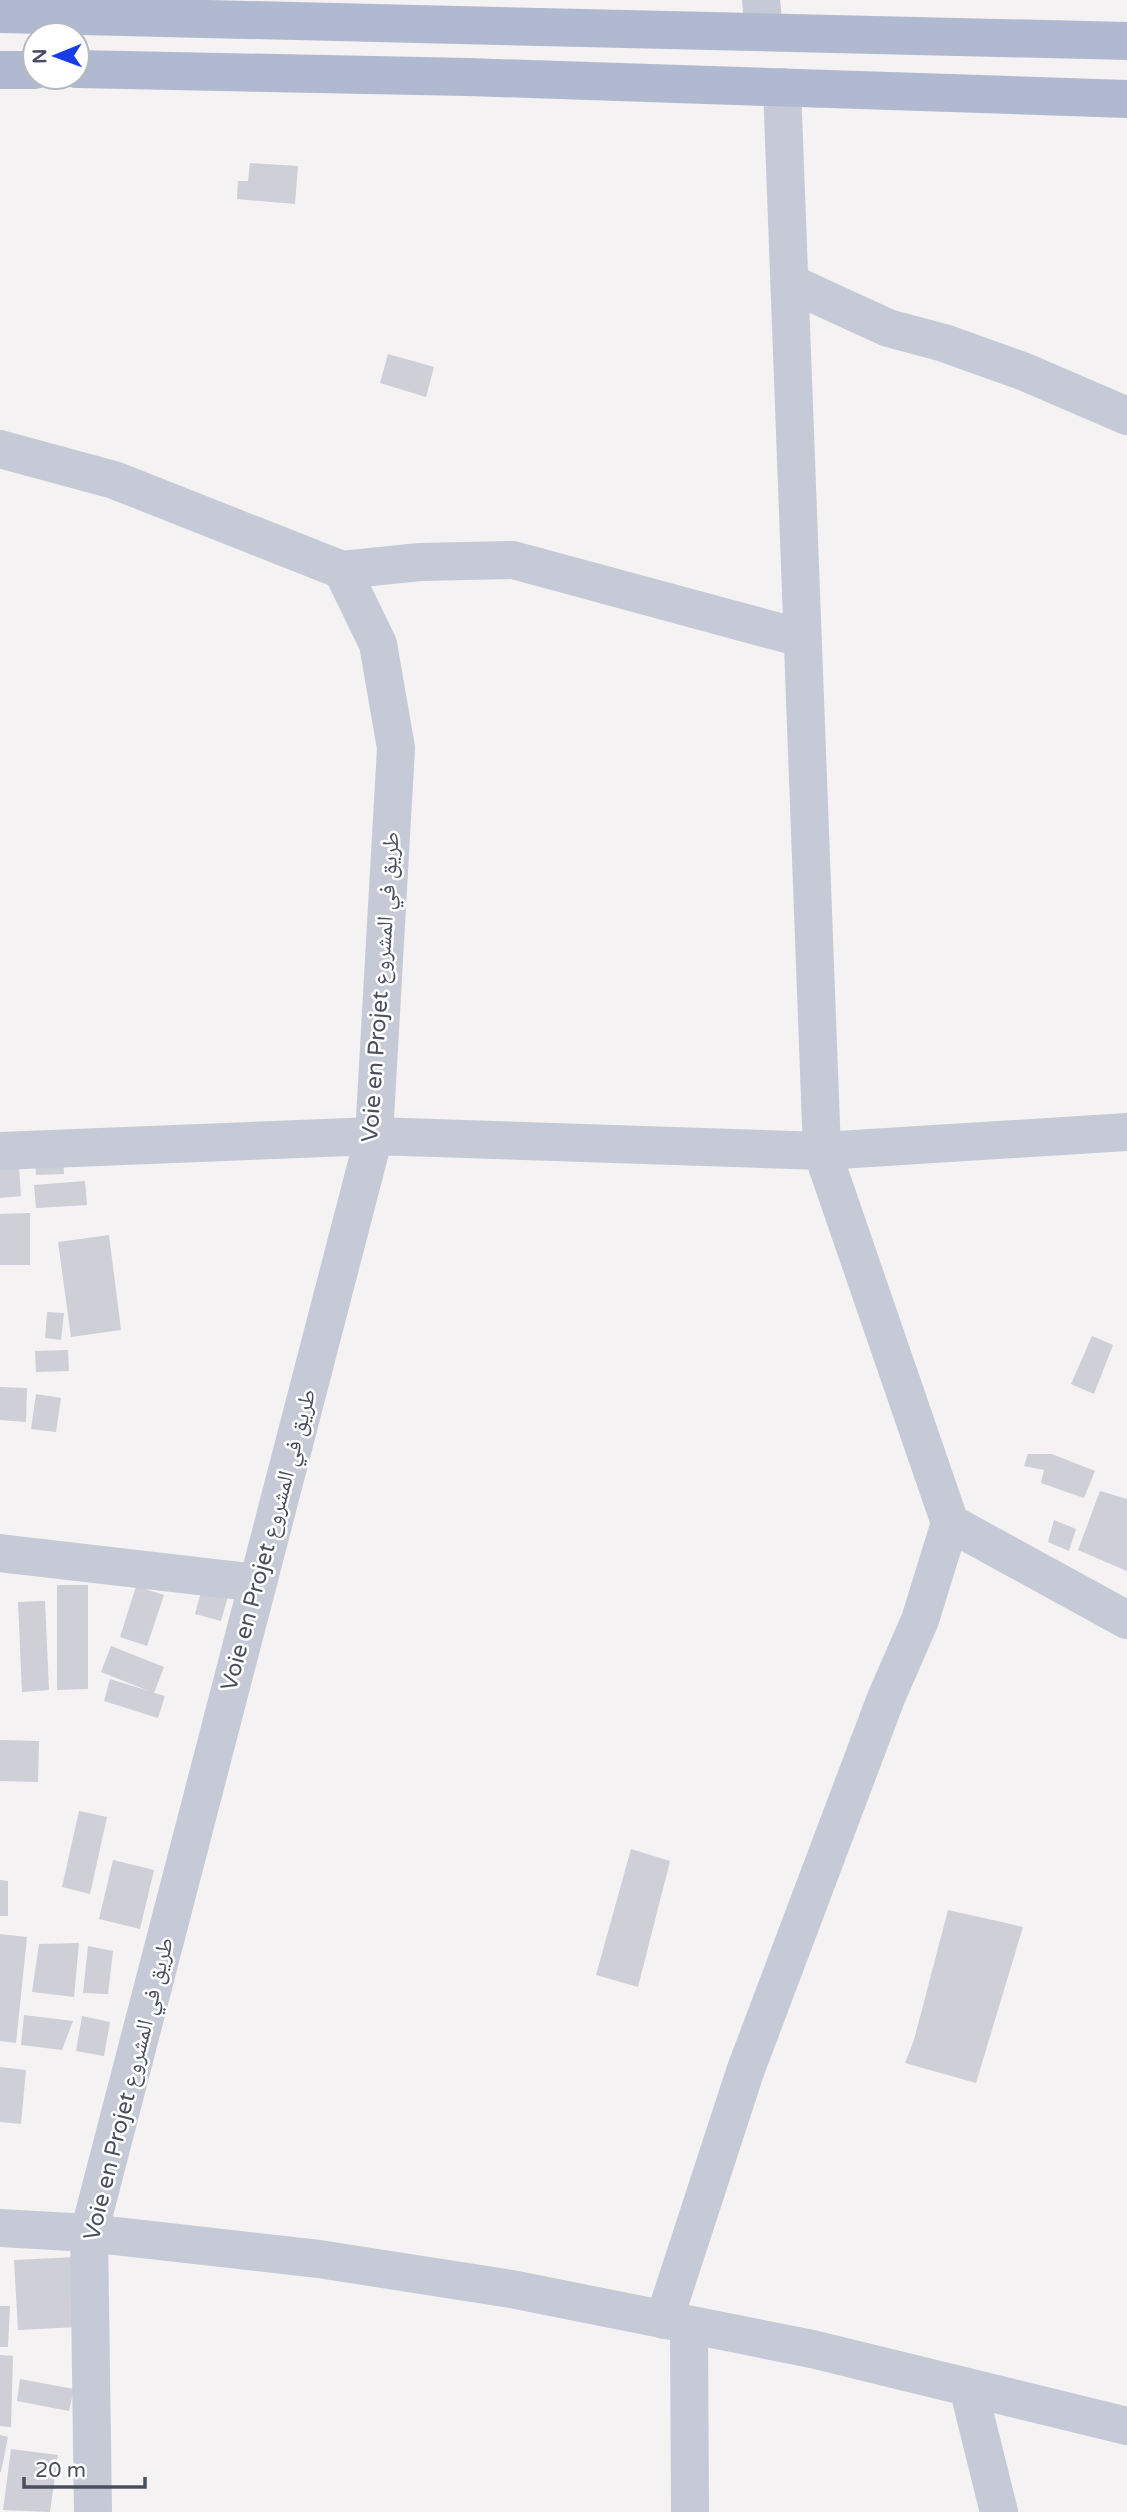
<svg xmlns="http://www.w3.org/2000/svg" width="1127" height="2512" font-family="'Varela Round','Noto Naskh Arabic',sans-serif">
<style>
.building{fill:#cecfd7}
.lines{fill:none;stroke-linecap:round;stroke-linejoin:round}
.minor{stroke:#c5cad6;stroke-width:38}
.major{stroke:#b1b9d0;stroke-width:38}
.labels{text-anchor:middle;dominant-baseline:central;stroke-width:5;stroke-linejoin:round;paint-order:stroke}
.street-label{font-size:23px;fill:#494f5f;stroke:#fff}
</style>
<rect width="100%" height="100%" fill="#f4f2f2"/>
<path class="building" d="M250,163L298,166L295,204L237,199L238,181H248Z
M388,354L434,367L426,397L380,383Z
M63,1158L64,1174L36,1175L35,1160Z
M19,1167L21,1196L0,1198V1168Z
M85,1181L87,1205L36,1208L34,1185Z
M30,1213V1265H0V1214Z
M109,1235L121,1330L71,1337L58,1242Z
M47,1312L64,1313L61,1340L45,1338Z
M1092,1336L1113,1345L1094,1394L1071,1384Z
M68,1350L69,1371L36,1372L35,1351Z
M0,1387L27,1388L26,1422L0,1420Z
M36,1394L61,1398L56,1432L31,1429Z
M1028,1454H1052L1095,1471L1084,1498L1041,1483L1044,1470L1024,1466Z
M1100,1491L1127,1499V1571L1078,1550Z
M1054,1520L1076,1529L1069,1551L1048,1542Z
M57,1585H88V1689L57,1690Z
M203,1585L229,1593L221,1621L195,1614Z
M136,1586L164,1595L147,1646L120,1637Z
M45,1601L49,1690L22,1692L18,1602Z
M111,1646L164,1667L154,1693L165,1696L158,1718L104,1701L110,1679L149,1691L101,1672Z
M0,1740L39,1741L38,1782L0,1781Z
M79,1811L107,1817L90,1894L62,1887Z
M631,1849L670,1861L638,1987L596,1975Z
M113,1860L154,1870L140,1929L99,1919Z
M0,1880L8,1881V1916H0Z
M948,1910L1023,1927L976,2083L905,2063L914,2040Z
M0,1934L27,1937L16,2043L0,2041Z
M79,1943L74,1997L32,1992L39,1944Z
M88,1946L113,1951L108,1994L83,1993Z
M24,2015L73,2021L62,2050L21,2045Z
M82,2016L110,2022L104,2056L76,2051Z
M0,2067L26,2070L21,2124L0,2122Z
M75,2257L79,2327L18,2330L14,2260Z
M0,2306H10L8,2347H0Z
M0,2355L13,2356L11,2427L0,2426Z
M20,2379L74,2389L69,2411L17,2401Z
M0,2435L8,2437L1,2472H0Z
M11,2449L58,2455L50,2512L3,2510Z"/>
<g class="lines">
<path class="minor" d="M761,0L764,31
M790,283L888,328L944,343L1025,372L1127,416
M0,449L114,480L342,570L420,562L513,560L801,638
M0,1151L374,1136L822,1151L1127,1132
M950,1523L1127,1620
M0,1553L258,1583
M0,2228L89,2233L319,2259L511,2289L812,2349L1127,2426
M664,2320L746,2069L886,1698L920,1620L950,1523L822,1151L782,87
M689,2325L690,2512
M968,2387L999,2512
M93,2512L89,2233L374,1136L396,748L378,644L342,570"/>
<path class="major" d="M0,14L1127,41
M77,69L468,77L1127,99
M0,70H35"/>
</g>
<g class="labels">
<g class="street-label">
<text transform="translate(381 987) rotate(-86)">Voie en Projet طريق في المشروع</text>
<text transform="translate(269 1540) rotate(-75)">Voie en Projet طريق في المشروع</text>
<text transform="translate(129 2089) rotate(-76)">Voie en Projet طريق في المشروع</text>
</g>
</g>
<g transform="translate(56 56) rotate(269)"><circle r="33" fill="#ffffff" stroke="#b6b9bf" stroke-width="2"/>
<path d="M0-5L12 26L0 18L-12 26Z" fill="#183de7"/>
<text y="-10" font-size="19" font-weight="bold" text-anchor="middle" fill="#494f5f">N</text>
</g>
<path d="M24 2477v10h121v-10" fill="none" stroke="#494f5f" stroke-width="3.5"/>
<text x="35" y="2477" font-size="21" fill="#494f5f" stroke="#ffffff" stroke-width="5" paint-order="stroke">20 m</text>
</svg>
